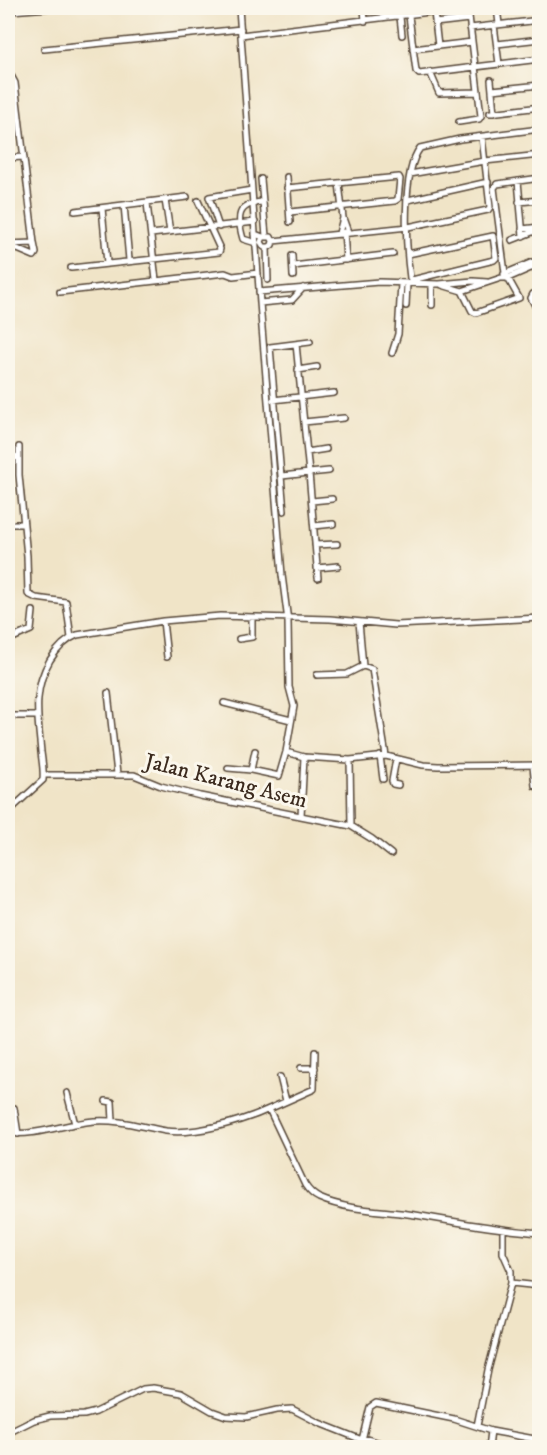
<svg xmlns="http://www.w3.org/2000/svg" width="547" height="1455" font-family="'IM FELL DW Pica',serif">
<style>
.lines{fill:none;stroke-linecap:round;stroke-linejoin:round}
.minor-casing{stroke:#564637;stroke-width:8}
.minor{stroke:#fff;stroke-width:5}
.labels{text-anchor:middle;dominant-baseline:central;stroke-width:6;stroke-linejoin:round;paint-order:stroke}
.street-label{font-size:22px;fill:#3b2a1e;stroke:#fbf7ec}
</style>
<rect width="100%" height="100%" fill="#fbf7ec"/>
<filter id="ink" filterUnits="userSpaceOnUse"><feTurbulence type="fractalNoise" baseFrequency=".0167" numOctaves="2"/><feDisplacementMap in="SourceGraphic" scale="12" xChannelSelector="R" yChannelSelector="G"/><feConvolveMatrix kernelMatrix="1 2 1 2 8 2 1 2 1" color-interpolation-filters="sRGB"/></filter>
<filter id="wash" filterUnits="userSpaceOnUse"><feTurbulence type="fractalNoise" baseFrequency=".008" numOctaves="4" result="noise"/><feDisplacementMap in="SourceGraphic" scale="24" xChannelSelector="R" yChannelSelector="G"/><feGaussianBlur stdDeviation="1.35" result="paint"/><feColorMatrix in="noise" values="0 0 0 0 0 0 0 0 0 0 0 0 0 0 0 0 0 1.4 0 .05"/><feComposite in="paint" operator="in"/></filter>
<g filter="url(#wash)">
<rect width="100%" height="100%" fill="#f0e4c7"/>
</g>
<g filter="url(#ink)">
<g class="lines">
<defs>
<path id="minor" d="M364,8L365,21
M399,8L402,35
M408,8L416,71L419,74L540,59
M497,8L499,24
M10,11L49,8
M434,12L438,46
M435,23L469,19
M494,25L499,64
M470,28L540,20
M241,35L446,10
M497,44L540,39
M44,49L241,29
M413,49L472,42
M8,70L15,83L34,243L8,244
M430,72L439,93L477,92
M491,80L494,113
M492,90L540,85
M490,113L540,107
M459,122L479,119L481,116L468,8
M8,158L23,157
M410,174L485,161L540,155
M287,177L290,222
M261,179L266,236
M518,181L523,236
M339,183L343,218
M287,188L399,177L400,179L398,199L395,201L290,212
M165,200L170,232
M408,200L488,182
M519,202L540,200
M147,203L156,280
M124,205L129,260
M102,208L107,263
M75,211L187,197
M8,221L9,228
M219,227L209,197L252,190
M522,229L540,227
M344,232L346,260
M339,233L343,218L348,232
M151,234L255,222
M255,234L263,237H271L273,241L272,245L269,247H264L261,242L263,237
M512,240L540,229
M273,241L408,227L488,210L490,207L482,137
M256,243L243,239C237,218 236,204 262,202
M8,245L34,256L36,253L34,243
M267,247L268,280
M408,254L493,236L496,258L494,260L412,280L410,278C406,248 401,173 420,148L460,139L540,129
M292,256L293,276
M293,266L393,254
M71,268L219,252L220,249L198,201
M504,274L540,259
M442,285L462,291L501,278H508L540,264
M462,291L472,311L476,313L519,298L505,273L494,188L497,184L540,178
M540,291L533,294L531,298L540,315
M60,292L225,273L233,276L258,273
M259,292L379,282L439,284L473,281L487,282
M260,303L292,300L303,288
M432,305V284
M406,306L407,284
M296,344L309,473L329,471
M392,353L398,334L401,284
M298,370L317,367
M273,400L334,393
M304,422L344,418
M19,447V475L27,556L28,594L36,598L66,602L71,638
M307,452L326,449
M8,458L19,456
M282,476L309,473L318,578
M312,501L332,499
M284,511L270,347L310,342
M8,524H23
M314,526L333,524
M315,545L337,544
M317,568L338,566
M163,621L167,657
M359,622L363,666
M239,639L252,637V617
M8,640L31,630L33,611
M317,675L347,674L363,666L372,669L386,756
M108,693L117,774
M224,703L291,720
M8,716H37
M286,752L304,757L350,760L386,756L423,765L438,766L540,765
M380,756L383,779
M396,759L392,781L393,784L398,785
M350,760L351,826
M533,766L535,786L540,788
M228,768L251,770L279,776L286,752L294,706L289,687L288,621L282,575L260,303L239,8
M251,770L255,751
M44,775H134L161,786L200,796L351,826L372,839L391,854
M8,812L43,780C44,770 42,761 41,752C38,718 32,691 50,660C57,649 65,640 77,635L163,621L220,616L330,619L396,625L540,618
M301,816L304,757
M301,1068H315
M280,1077L286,1101
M67,1093L75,1124
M106,1101L112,1102L113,1121
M14,1108L18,1134
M269,1109L314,1089L315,1052
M8,1133C37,1136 64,1124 94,1121C118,1119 142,1127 166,1131C195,1135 243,1121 269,1109L305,1185C309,1191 313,1195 319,1198C349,1211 383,1210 415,1215C456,1222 498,1230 540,1233
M511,1283L540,1286
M477,1426L488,1370L511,1283V1271L503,1253V1229
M8,1433L34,1420L50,1416L84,1415L96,1412L143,1389L153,1388L181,1393L212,1411L226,1416L246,1417L277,1410L292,1409L319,1423L362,1440L363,1448
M363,1438L398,1448
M362,1440L370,1407L376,1403L454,1419L491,1431L540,1440
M489,1448L491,1431"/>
</defs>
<use href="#minor" class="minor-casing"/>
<use href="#minor" class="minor"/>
</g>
</g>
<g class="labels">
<g class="street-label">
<text transform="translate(226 781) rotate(14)">Jalan Karang Asem</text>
</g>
</g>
<rect width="547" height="1455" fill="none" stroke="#fbf7ec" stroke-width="30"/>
</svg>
